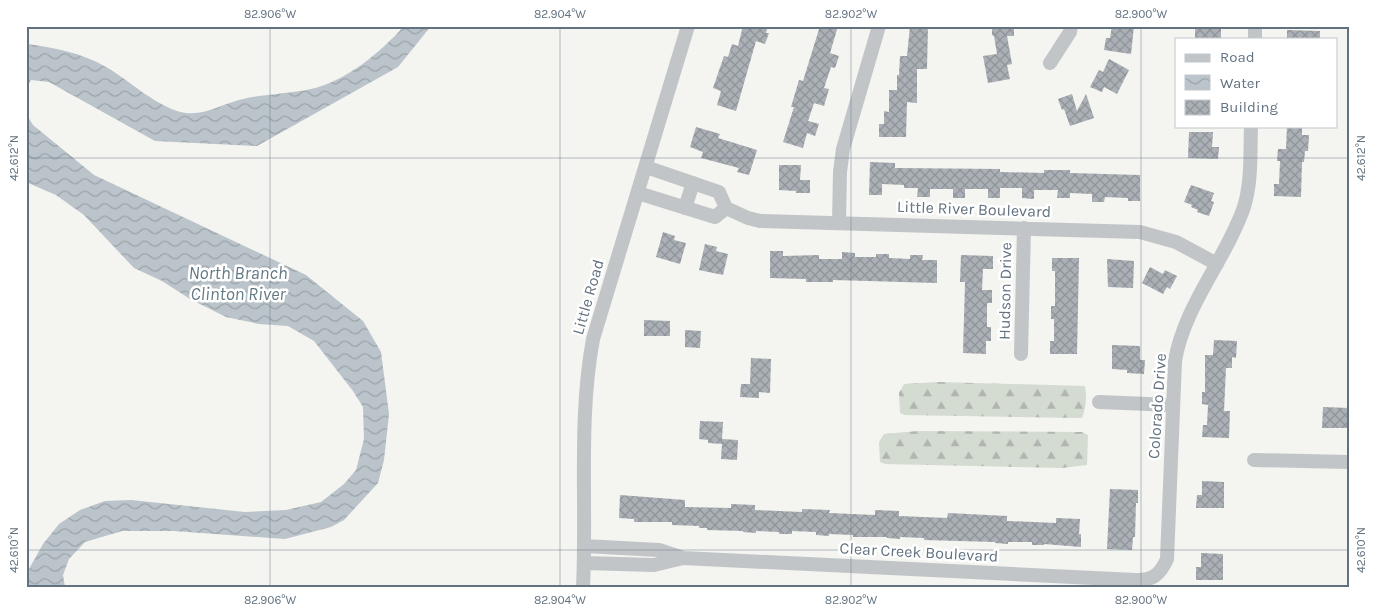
<svg xmlns="http://www.w3.org/2000/svg" width="1375" height="613" font-family="Karla,sans-serif">
<style>
.forest{fill:url(#forest-firs)}
.water{fill:url(#water-waves)}
.building{fill:url(#building-cross-hatch)}
.lines{fill:none;stroke-linecap:round;stroke-linejoin:round}
.minor{stroke:#c1c5c8;stroke-width:14}
.ticks{fill:none;stroke:#637280;stroke-width:1;stroke-opacity:0.45}
.labels{text-anchor:middle;dominant-baseline:central;stroke-width:5;stroke-linejoin:round;paint-order:stroke}
.street-label{font-size:16px;fill:#637280;stroke:#fff}
.water-label{font-size:18px;font-style:italic;fill:#637a85;stroke:#fff}
.neatline{fill:none;stroke:#637280;stroke-width:2}
.ticks-label{font-size:12px;text-anchor:middle;fill:#637280}
</style>
<defs>
<pattern id="forest-firs" width="22" height="20" patternUnits="userSpaceOnUse" patternTransform="scale(1.25)"><rect width="22" height="20" fill="#d4dbd1"/><path d="M5 1l3.5 6h-7zM16 11l3.5 6h-7z" fill="#b0b6af"/></pattern>
<pattern id="water-waves" width="16" height="10" patternUnits="userSpaceOnUse" patternTransform="scale(1.25)"><rect width="16" height="10" fill="#bac4ca"/><path d="M0 5q4-4 8 0t8 0" fill="none" stroke="#9ba4a9"/></pattern>
<pattern id="building-cross-hatch" width="8" height="8" patternUnits="userSpaceOnUse" patternTransform="scale(1.25)"><rect width="8" height="8" fill="#aab0b5"/><path d="M0 0l8 8M0 8l8-8" fill="none" stroke="#8e9498"/></pattern>
</defs>
<rect width="100%" height="100%" fill="#f4f4f0"/>
<path class="forest" d="M939,382L1085,386C1087,398 1086,407 1082,418L905,415L900,413L899,393L904,384Z
M918,431L1082,432L1088,435L1087,465L1062,468L885,464L880,462L879,442L884,434Z"/>
<path class="water" d="M404,26H431L398,67L257,146L155,141L49,82L31,80L26,88V44C53,47 82,53 106,67C130,81 151,102 177,111C201,119 220,104 243,99C265,94 288,94 311,89C345,82 381,52 404,26Z
M26,114L33,125L94,175L306,275L363,321L381,352L389,414L384,460L378,483L344,520L331,527L285,539L174,531H122L85,542L69,559L63,575L65,587H29V569L43,544L59,524L80,510L105,501L131,500L245,512L286,510L321,502L344,484L356,470L364,439L363,407L353,391L314,341L288,326L259,324L226,317L190,299L162,281L134,268L84,215L56,195L26,182Z"/>
<path class="building" d="M743,26H768L766,33H769L765,44L756,41L736,111L717,105L721,91L713,88L724,56L728,57L732,44L738,46Z
M820,26H838L830,53L839,56L835,68L831,67L824,88L829,89L824,106L814,103L808,121L819,124L815,136L807,133L803,148L783,142L794,107H791L799,80L803,81Z
M910,26H928L927,69H917V103L907,102L906,137H879V124H884V111L889,112V90H897V75H899L900,56H907Z
M992,26H1014V36H1007L1012,64L1007,65L1010,79L988,83L983,56L997,54L994,36L992,35Z
M1112,26H1134L1131,54L1104,50L1106,38H1110Z
M1195,27L1221,28V39H1195Z
M1287,30L1320,31V39H1287Z
M1109,59L1129,70L1117,94L1104,87L1102,92L1090,87L1099,70L1103,72Z
M1072,94L1077,111L1086,94L1094,118L1070,126L1064,109L1062,110L1058,99Z
M1287,126H1302V135H1309L1308,151H1305L1304,162H1302L1301,197L1274,196V184H1279L1280,161H1277L1278,149H1286Z
M696,127L720,134L718,138L757,150L749,175L737,172L739,168L701,158L703,152L690,147Z
M1189,132H1213L1212,147H1219L1218,159L1188,158Z
M870,162L895,163V168L1000,169V172L1044,173V170H1070V173L1140,175V201H1128V198L1105,197L1104,202H1092V194L1070,193V198H1057L1058,190H1034V199L1022,198V188H1000V198H988V189H965V198H953V189H930V197H917L918,188H904V185L882,184V195H869Z
M779,165H801L800,180H810V193H796V191L779,190Z
M1191,185L1214,193L1211,201L1214,202L1209,216L1197,212L1198,210L1191,207L1192,205L1184,202Z
M663,232L675,236L674,240L686,243L680,264L656,257Z
M705,244L717,247L716,251L728,254L723,275L699,270Z
M770,251H783V256L819,255V259H842V252L855,253V257H876V254H889V258L910,259V255H923L922,260H937V283L833,280V282H806V279L770,278Z
M961,255L993,256V269H983L982,290H992V303H987V327H991V341H986V354L963,353L965,282H960Z
M1052,258H1079L1077,354H1050V341H1054V319H1051V306H1055V271H1052Z
M1107,259L1134,261L1133,288L1108,287Z
M1150,267L1163,274L1165,270L1177,276L1170,289L1167,287L1163,294L1142,283Z
M644,320L670,321V336H644Z
M685,330L701,331L700,348L685,347Z
M1214,340L1237,341L1236,358L1232,357V368H1226L1224,411H1230L1229,438L1202,437L1203,425H1207L1208,405L1202,404V392H1205V355H1213Z
M1112,345L1140,346V360H1145L1144,374L1127,373V370L1112,369Z
M751,358L771,359L770,393L759,392V398L740,397L741,384H750Z
M1323,407L1349,408V428H1322Z
M700,421L723,422L722,439L738,440L737,460L721,459L722,444L708,443V440L699,439Z
M1202,481L1224,482V508H1196L1197,495H1202Z
M1110,489L1138,490V503H1136L1135,537H1133L1132,550L1107,549Z
M620,495L685,500V507L731,508V504L755,505V510L802,512V509L830,510L829,513L875,515V510L899,511V516L947,518L948,513L1007,516V521L1056,523V518L1080,519L1079,534H1081V547L1044,544V545H1032V542H1008V544L995,543V542L924,540V538L900,537V539L887,538V537H853V535L829,534V536L816,535V532L792,531V534H779V532L756,531V533L743,532V531L707,530V528H699V526L672,525V522H634V519L619,518Z
M1201,553L1223,554V580H1196V567H1201Z"/>
<g class="lines">
<path class="minor" d="M1255,39V26
M1050,63L1070,32L1071,26
M638,193L715,217L726,208L719,192L646,167
M685,208L693,183
M726,208L748,218L760,221L1140,232L1176,242L1217,264
M839,223L840,172L843,149L879,26
M1021,354L1024,228
M1099,402L1173,405
M1254,460L1349,462
M584,546L659,550L683,558L654,565L584,563
M683,558L1135,580C1152,581 1160,575 1167,559L1175,361C1184,306 1226,259 1244,207C1252,181 1250,153 1251,126
M583,587C587,504 578,420 593,339L688,26"/>
</g>
<path class="ticks" d="M270,26V587M560,26V587M851,26V587M1141,26V587M26,158H1349M26,550H1349"/>
<g class="labels">
<g class="street-label">
<text transform="translate(974 209) rotate(2)">Little River Boulevard</text>
<text transform="translate(1005 291) rotate(-89)">Hudson Drive</text>
<text transform="translate(588 297) rotate(-74)">Little Road</text>
<text transform="translate(1157 406) rotate(-86)">Colorado Drive</text>
<text transform="translate(919 552) rotate(3)">Clear Creek Boulevard</text>
</g>
<g class="water-label">
<text x="238" y="273">North Branch<tspan x="238" dy="21">Clinton River</tspan></text>
</g>
</g>
<rect width="1375" height="613" fill="none" stroke="#ffffff" stroke-width="55"/>
<rect x="1175" y="38" width="162" height="90" fill="#ffffff" stroke="#c1c7cc"/>
<rect x="1185" y="54" width="25" height="8" fill="#c1c5c8" stroke="#c1c7cc"/>
<text x="1220" y="62" font-size="15" fill="#637280">Road</text>
<rect x="1185" y="75" width="25" height="15" fill="url(#water-waves)" stroke="#c1c7cc"/>
<text x="1220" y="88" font-size="15" fill="#637280">Water</text>
<rect x="1185" y="100" width="25" height="15" fill="url(#building-cross-hatch)" stroke="#c1c7cc"/>
<text x="1220" y="112" font-size="15" fill="#637280">Building</text>
<rect x="28" y="28" width="1320" height="558" class="neatline"/>
<g class="ticks-label">
<text x="270" y="18">82.906°W</text>
<text x="560" y="18">82.904°W</text>
<text x="851" y="18">82.902°W</text>
<text x="1141" y="18">82.900°W</text>
<text transform="translate(14 158) rotate(-90)" y="4">42.612°N</text>
<text transform="translate(1361 158) rotate(-90)" y="4">42.612°N</text>
<text transform="translate(14 550) rotate(-90)" y="4">42.610°N</text>
<text transform="translate(1361 550) rotate(-90)" y="4">42.610°N</text>
<text x="270" y="604">82.906°W</text>
<text x="560" y="604">82.904°W</text>
<text x="851" y="604">82.902°W</text>
<text x="1141" y="604">82.900°W</text>
</g>
</svg>
